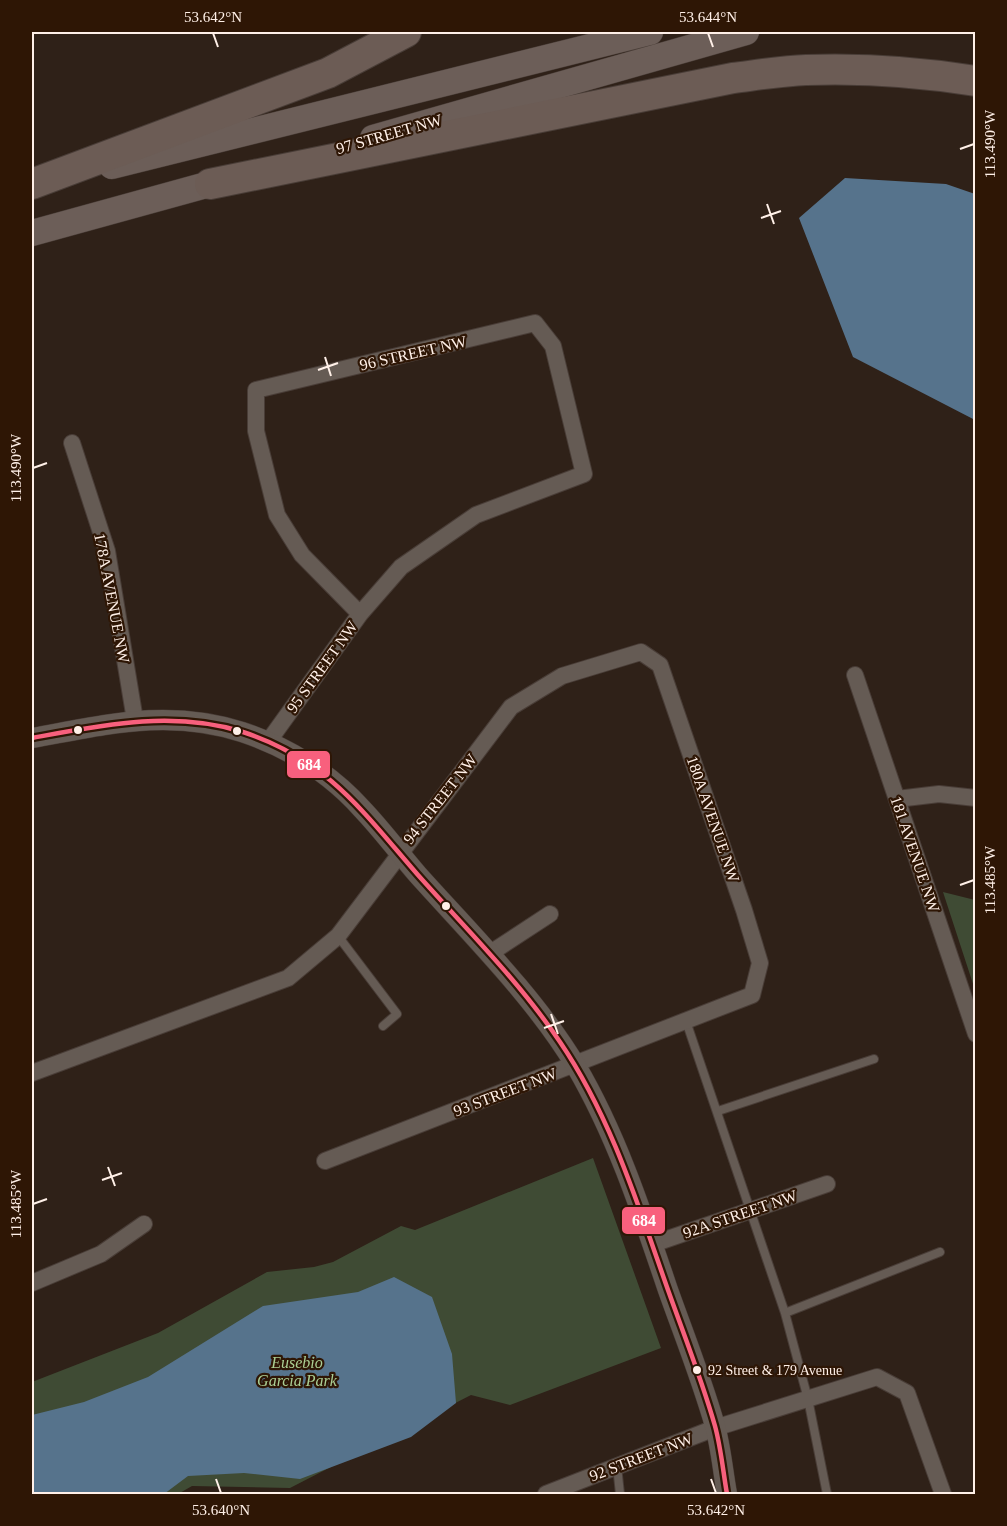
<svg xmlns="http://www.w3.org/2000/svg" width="1007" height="1526" font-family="'Times New Roman',serif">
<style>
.green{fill:#3f4b34}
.water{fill:#56738c}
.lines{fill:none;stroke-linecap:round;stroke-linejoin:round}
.service-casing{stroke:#493d37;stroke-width:10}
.minor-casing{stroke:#493d37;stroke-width:18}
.tertiary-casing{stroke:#493d37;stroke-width:21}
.primary-casing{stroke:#493d37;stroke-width:27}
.motorway-casing{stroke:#493d37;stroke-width:32}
.service{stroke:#655b54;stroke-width:8}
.minor{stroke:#655b54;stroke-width:16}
.tertiary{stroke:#655b54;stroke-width:20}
.primary{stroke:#6c5e58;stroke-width:26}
.motorway{stroke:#6c5c55;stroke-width:30}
.bus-1-casing{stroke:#2e1605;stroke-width:9}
.bus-1{stroke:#f8607d;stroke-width:4.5}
.ticks{fill:none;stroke:#fff0e8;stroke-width:2}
.bus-dot{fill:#fff0e8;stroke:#2e1605;stroke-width:2}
.labels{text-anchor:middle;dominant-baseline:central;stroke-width:4.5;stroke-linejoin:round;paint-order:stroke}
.bus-label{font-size:14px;fill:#fff0e8;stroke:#2e1605;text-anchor:start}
.street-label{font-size:16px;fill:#fff0e8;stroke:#2e1605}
.park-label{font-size:16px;font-style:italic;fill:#abcf94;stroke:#2e1605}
.line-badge{stroke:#2e1605;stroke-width:2}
.badge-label{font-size:16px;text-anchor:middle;font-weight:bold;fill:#fff}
.neatline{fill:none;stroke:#fff0e8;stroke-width:2}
.ticks-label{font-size:15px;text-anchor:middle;fill:#fff0e8}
</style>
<rect width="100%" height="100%" fill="#2f2118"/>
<path class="green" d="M943,892L975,900V990Z
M593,1158L661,1348L510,1405L471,1395L290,1488L192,1486L178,1494H32V1382L158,1333L267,1272L314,1267L333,1262L401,1226L415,1230Z"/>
<path class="water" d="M845,178L946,184L975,194V420L853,357L799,218Z
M394,1277L432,1297L452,1354L456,1403L411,1437L300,1479L244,1473L188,1476L164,1494H32V1415L84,1402L148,1377L263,1306L358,1292Z"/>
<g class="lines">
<defs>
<path id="service" d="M338,936L397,1014L383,1026
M686,1021L785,1313L808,1399L827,1494
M718,1111L874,1059
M785,1313L940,1252
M617,1466L620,1494"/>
<path id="minor" d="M72,443L107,551L135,720
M855,675L976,1034
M268,742L360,614L401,567L476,515L584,474L553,346L535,323L256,390V431L277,515L302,555L360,614
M897,799L939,794L976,798
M489,954L550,914
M32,1073L288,978L338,936L511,707L562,676L641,652L660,665L744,910L760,963L752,995L325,1161
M653,1244L827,1184
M32,1283L101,1254L144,1224
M546,1494L715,1428L877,1377L907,1393L943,1494"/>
<path id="tertiary" d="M32,738C105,725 168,708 242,732C287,747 330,773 362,809C382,830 399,853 418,875C471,934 536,999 576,1066C617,1136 642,1213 668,1290C684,1335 702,1380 715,1426C721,1448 723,1472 727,1494"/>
<path id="primary" d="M373,138L746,32
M112,166L650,32
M32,233L228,179"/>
<path id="motorway" d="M32,184L328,73L406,32
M210,184L733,78C757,75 782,71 806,70C863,68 920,72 976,81"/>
</defs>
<use href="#service" class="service-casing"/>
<use href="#minor" class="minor-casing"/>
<use href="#tertiary" class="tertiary-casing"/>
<use href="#primary" class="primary-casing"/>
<use href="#motorway" class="motorway-casing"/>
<use href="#service" class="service"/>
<use href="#minor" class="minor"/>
<use href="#tertiary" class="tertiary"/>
<use href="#primary" class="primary"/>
<use href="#motorway" class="motorway"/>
<defs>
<path id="bus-1" d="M32,738C102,725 173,710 243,732C328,760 363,812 418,875C467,930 519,981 560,1042C611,1117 638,1205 668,1290C684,1335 702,1380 715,1426C721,1448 723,1471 727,1494"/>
</defs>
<use href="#bus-1" class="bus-1-casing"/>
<use href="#bus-1" class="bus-1"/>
</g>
<path class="ticks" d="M213,33L218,47M708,33L713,47M960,149L974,144M767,204L774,224M761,218L781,211M325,357L331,376M318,370L338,363M33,468L47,463M960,885L974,880M551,1014L558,1034M544,1028L564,1021M108,1167L115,1186M102,1180L122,1173M33,1204L47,1199M216,1479L221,1493M711,1479L716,1493"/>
<g class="bus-dot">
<circle cx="78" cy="730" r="5"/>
<circle cx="237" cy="731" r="5"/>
<circle cx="446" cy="906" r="5"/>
<circle cx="697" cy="1370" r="5"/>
</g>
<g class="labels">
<g class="bus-label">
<text x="708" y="1370">92 Street &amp; 179 Avenue</text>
</g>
<g class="street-label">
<text transform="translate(389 134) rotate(-16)">97 STREET NW</text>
<text transform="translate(413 353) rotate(-13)">96 STREET NW</text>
<text transform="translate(112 598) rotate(79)">178A AVENUE NW</text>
<text transform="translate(322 667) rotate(-54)">95 STREET NW</text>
<text transform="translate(440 799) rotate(-52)">94 STREET NW</text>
<text transform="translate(713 819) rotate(71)">180A AVENUE NW</text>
<text transform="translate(915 854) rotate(71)">181 AVENUE NW</text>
<text transform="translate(505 1092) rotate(-21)">93 STREET NW</text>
<text transform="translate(740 1214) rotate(-19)">92A STREET NW</text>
<text transform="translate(641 1457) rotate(-21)">92 STREET NW</text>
</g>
<g class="park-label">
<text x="297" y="1362">Eusebio<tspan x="297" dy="18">Garcia Park</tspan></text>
</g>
</g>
<g class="line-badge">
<rect x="286" y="750" width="45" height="29" rx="6" fill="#f8607d"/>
<rect x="621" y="1206" width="45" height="29" rx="6" fill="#f8607d"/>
</g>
<g class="badge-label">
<text x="309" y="770">684</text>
<text x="644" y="1226">684</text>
</g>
<rect width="1007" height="1526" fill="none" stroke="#2e1605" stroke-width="66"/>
<rect x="33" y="33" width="941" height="1460" class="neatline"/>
<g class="ticks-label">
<text x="213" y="22">53.642°N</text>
<text x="708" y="22">53.644°N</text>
<text transform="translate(990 144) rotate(-90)" y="5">113.490°W</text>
<text transform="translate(16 468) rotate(-90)" y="5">113.490°W</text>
<text transform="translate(990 880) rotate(-90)" y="5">113.485°W</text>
<text transform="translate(16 1204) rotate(-90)" y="5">113.485°W</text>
<text x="221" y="1515">53.640°N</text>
<text x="716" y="1515">53.642°N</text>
</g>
</svg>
